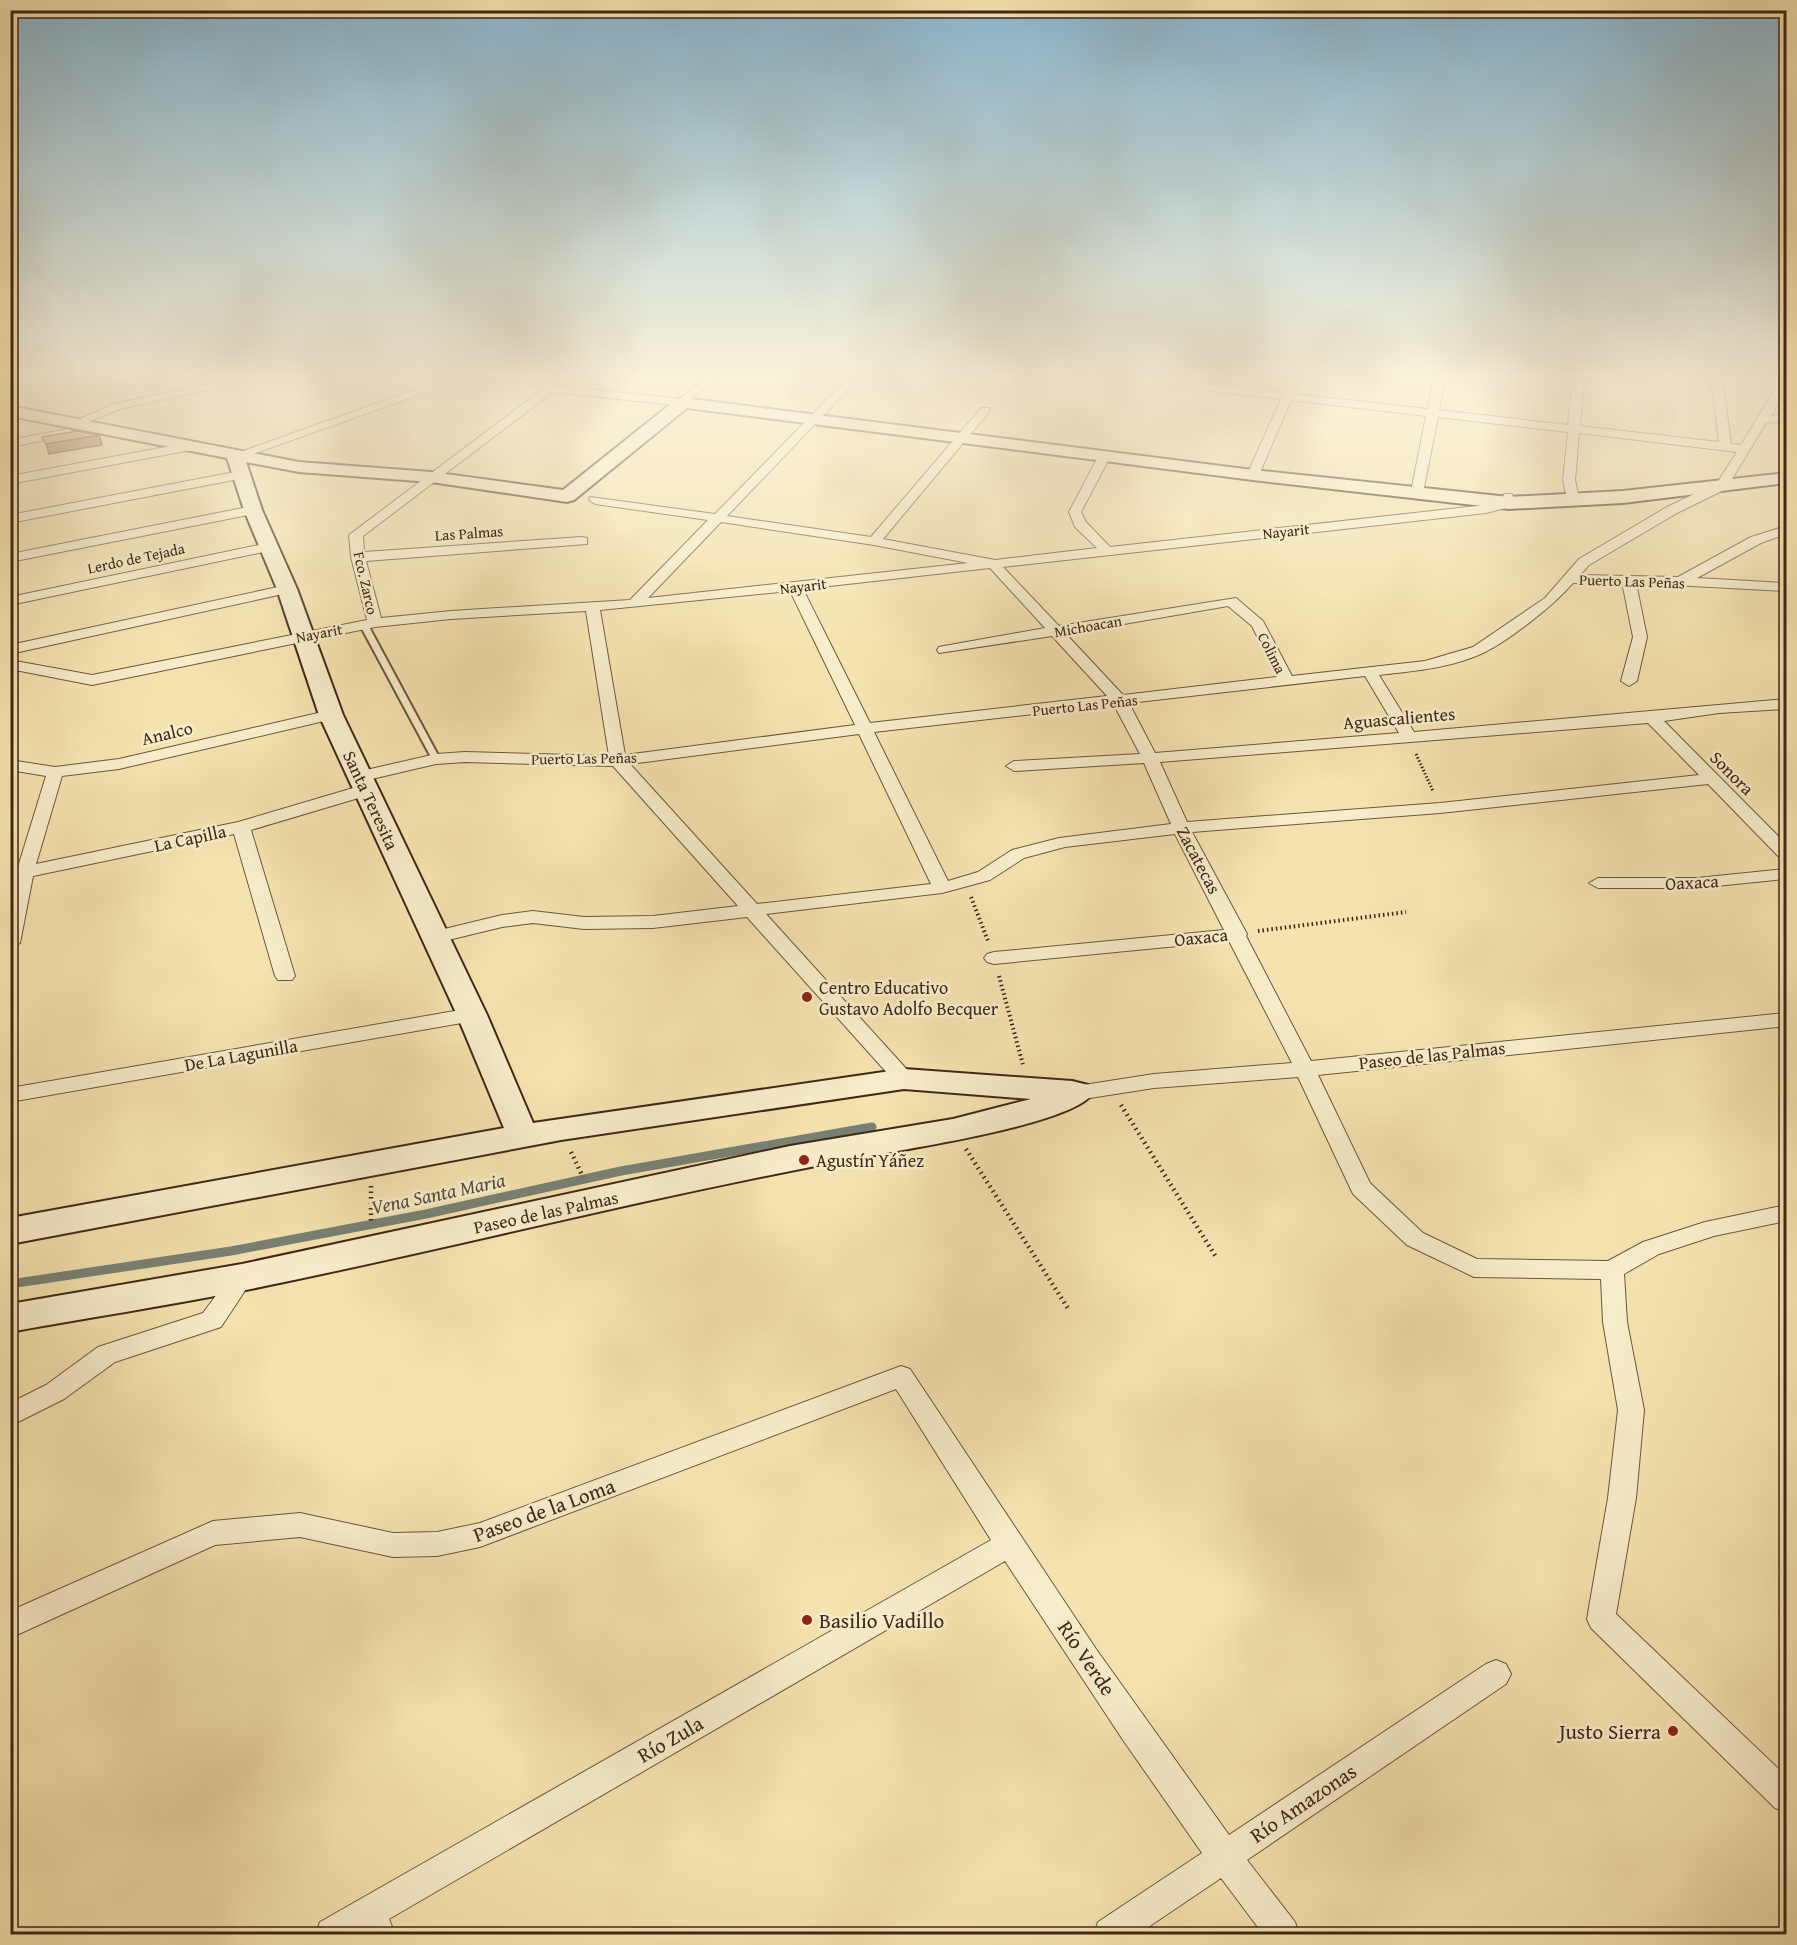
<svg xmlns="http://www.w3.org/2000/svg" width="1797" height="1945" font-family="'Gentium Book Plus',serif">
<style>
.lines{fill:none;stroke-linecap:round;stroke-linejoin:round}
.stream{stroke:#788174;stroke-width:9}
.lane-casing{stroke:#6d563e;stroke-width:4}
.street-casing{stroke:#6d563e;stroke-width:2}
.secondary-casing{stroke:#402718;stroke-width:4}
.path-far2{stroke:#402718;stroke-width:3;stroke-dasharray:1.5 2;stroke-linecap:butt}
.path-far1{stroke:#402718;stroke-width:4;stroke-dasharray:1.5 3;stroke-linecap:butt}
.path{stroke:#402718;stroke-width:4.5;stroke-dasharray:1.5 4;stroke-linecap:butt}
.lane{fill:#f8edcb;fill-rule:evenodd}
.street{fill:#f8edcb;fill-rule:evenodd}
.secondary{fill:#f8edcb;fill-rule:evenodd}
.shaded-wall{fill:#966b4e;stroke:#402718;stroke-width:1.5}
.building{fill:#d79970;stroke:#402718;stroke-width:1.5}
.poi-dot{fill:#8f2418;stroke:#f8edcb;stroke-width:2}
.labels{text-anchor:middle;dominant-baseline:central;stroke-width:5;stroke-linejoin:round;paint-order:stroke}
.far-street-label{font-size:15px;fill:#402718;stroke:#f8edcb}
.street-label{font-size:18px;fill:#402718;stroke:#f8edcb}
.poi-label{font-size:18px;fill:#402718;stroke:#f8edcb;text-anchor:start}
.water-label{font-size:20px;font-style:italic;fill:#584c3e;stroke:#f8edcb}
.near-street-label{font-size:21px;fill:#402718;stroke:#f8edcb}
.near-poi-label{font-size:21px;fill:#402718;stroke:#f8edcb;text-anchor:start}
</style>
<rect width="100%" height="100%" fill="#f5e3af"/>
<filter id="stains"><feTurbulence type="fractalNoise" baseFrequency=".00333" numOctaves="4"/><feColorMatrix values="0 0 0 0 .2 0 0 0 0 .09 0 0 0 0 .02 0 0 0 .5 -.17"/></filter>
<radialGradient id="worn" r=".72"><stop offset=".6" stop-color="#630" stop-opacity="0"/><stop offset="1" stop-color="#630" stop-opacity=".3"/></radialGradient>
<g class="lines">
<path class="stream" d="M10,1284L231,1251L426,1214L621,1171L872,1127"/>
<defs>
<path id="lane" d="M361,623H367L368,625L440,759L439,761L436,762L432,759L360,625Z"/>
<path id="street" d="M244,377H267L120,409L75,427L69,424L113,404Z
M451,377H468L239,459L229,456Z
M518,377H534L553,385L680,399L706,377H718L683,406L553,392L363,536L364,552L582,537L587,538V544L366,561L381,618L451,611L630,600L708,520L595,504L589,500L590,497L715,514L849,377H860L727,516L871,537L981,408H989V412L883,539L995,560L1097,548L1075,527L1069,512L1098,457L1104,453L1110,457L1081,512L1086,522L1110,547L1486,505L1502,501L1504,494H1512L1515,503L1514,506L1486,513L1003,567L1059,626L1236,598L1263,621L1292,676L1425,661L1473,647L1545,598L1579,559L1667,507L1717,483L1737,452L1579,433L1575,480L1578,494L1572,498L1566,494L1563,480L1568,432L1438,417L1423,492L1417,496L1411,492L1426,416L1291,400L1259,475L1253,479L1247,475L1281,399L1118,380L1113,377H1150L1284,393L1290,377H1301L1294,394L1428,409L1434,377H1445L1439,410L1568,425L1573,377H1584L1580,426L1719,442L1711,377H1722L1731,444L1741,445L1780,381L1786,378V389L1771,416L1786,415V421L1766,423L1726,489L1677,513L1589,565L1580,575L1678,577L1751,537L1786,526V534L1761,543L1697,578L1786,583V591L1636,583L1647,637L1637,681L1629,686L1621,681L1633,637L1622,582L1573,583C1554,605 1509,641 1483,653C1451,668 1414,671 1379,675L1414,732L1786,699V709L1719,713L1664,721L1786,844V859L1780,858L1708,784L1440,813L1192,832L1247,934L1246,936L1311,1061L1786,1013V1026L1318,1075L1370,1183L1423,1233L1477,1259L1608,1261L1643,1242L1705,1222L1786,1205V1221L1714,1236L1659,1254L1624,1274L1627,1322L1644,1410L1636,1498L1616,1614L1786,1776V1812L1775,1808L1591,1628L1587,1619L1608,1498L1618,1410L1603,1322L1601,1279L1474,1277L1407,1245L1353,1194L1298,1077L1154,1088L1077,1100L1069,1098L1066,1093L1069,1088L1077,1086L1154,1074L1292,1063L1229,941L994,964L987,962L984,958L987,954L994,952L1224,930L1175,834L1065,847L1024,858L990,880L942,893L766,914L911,1074L915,1079L911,1084H897L747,917L653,928L584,929L533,923L502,927L436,943L427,937L436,931L502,915L533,911L584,917L653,916L738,906L613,766L465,762L436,764L359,782L351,777L353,773L436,754L465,752L609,756L586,611L451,619L375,627L92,685L10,669V660L92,675L367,620L351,557L349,535L543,389ZM721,522L874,545L968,563L648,598ZM990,568L1045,628L944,646L939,647L937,650L939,653L1052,636L1107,696L870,723L803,589ZM790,591L855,725L625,755L600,610ZM1228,606L1252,626L1277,677L1123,695L1066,634ZM1365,676L1399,733L1155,753L1129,703ZM1114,705L1140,754L1014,761L1006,766L1014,771L1144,763L1171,824L1059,838L1012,850L978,872L948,881L874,732ZM1648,723L1699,775L1440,803L1187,822L1160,762ZM859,734L931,884L757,904L630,764Z
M1009,377H1020L1011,385L1005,382Z
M68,429L72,431V435L10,447V440Z
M187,443L191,444V450L10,484V476Z
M240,471L246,475L244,478L10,523V515Z
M253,506L259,510L258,513L10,562V554Z
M268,543L275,547L273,550L10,605V597Z
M287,585L294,589L292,592L10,654V645Z
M331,710L337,712L339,715L337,718L119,769L62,776L36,864L238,822L360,786H372L374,790L372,794L251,830L295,976L292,980H278L275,976L234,834L33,876L20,943L10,949V897L15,877H10V867H18L46,776L10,770V760L55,767L119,759Z
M1786,869V879L1697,888H1598L1589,883L1598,878H1697Z
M472,1008L479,1010L482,1015L479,1020L10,1102V1088Z
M242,1268L250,1271L254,1277L221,1327L115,1362L64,1399L10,1426V1403L46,1385L98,1347L203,1313L234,1271Z
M901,1366L910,1369L1096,1649L1229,1835L1486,1664L1496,1660L1506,1664L1511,1674L1506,1684L1247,1860L1295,1922L1299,1934H1263L1221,1878L1138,1934H1094L1098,1922L1202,1853L1123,1740L1005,1561L389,1919L395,1934H316L320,1922L991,1540L896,1389L480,1547L437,1556L393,1557L300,1537L215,1545L10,1638V1611L213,1521L300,1513L393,1533L437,1532L480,1523Z"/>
<path id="secondary" d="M683,398L1253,470L1509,497L1623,491L1786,473V483L1623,503L1509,509L1253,480L687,408L574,500L567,502L431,482L299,472L246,462L262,510L297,589L343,715L487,1015L533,1123L904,1069L1072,1081L1088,1085L1093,1093C1075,1122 929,1145 892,1152C673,1190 459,1247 241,1291C165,1306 87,1318 10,1332V1304L242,1264L790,1146L953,1119L1031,1099L904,1089L561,1140L10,1244V1218L504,1128L457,1015L319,715L277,589L244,510L227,458L10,416V406L299,462L431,472L563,490L677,399Z"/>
</defs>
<use href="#lane" class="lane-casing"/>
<use href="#street" class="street-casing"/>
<use href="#secondary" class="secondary-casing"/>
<path class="path-far2" d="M1416,754L1433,791"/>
<path class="path-far1" d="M971,897L988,941
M1258,931L1406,912
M999,976L1023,1065"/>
<path class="path" d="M1121,1105L1216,1257
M966,1149L1069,1310
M571,1152L583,1177
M371,1186V1224"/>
<use href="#lane" class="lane"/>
<use href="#street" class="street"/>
<use href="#secondary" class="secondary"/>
</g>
<path class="shaded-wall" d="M99,435L102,445L49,454L46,444Z"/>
<path class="building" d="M77,431L99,435L46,444L42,437Z"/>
<linearGradient id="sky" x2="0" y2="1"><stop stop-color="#8ab8d2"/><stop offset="0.58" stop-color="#faf2db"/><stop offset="1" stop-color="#faf2db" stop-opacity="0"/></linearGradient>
<rect width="1797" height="650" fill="url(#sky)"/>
<g class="poi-dot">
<circle cx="807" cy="997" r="6"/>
<circle cx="804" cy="1160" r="6"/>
<circle cx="807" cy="1620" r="6"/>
<circle cx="1673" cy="1731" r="6"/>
</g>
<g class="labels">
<g class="far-street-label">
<text transform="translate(1286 531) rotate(-6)">Nayarit</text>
<text transform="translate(469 533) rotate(-4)">Las Palmas</text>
<text transform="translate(136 558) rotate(-12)">Lerdo de Tejada</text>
<text transform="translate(1632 581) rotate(2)">Puerto Las Peñas</text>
<text transform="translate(366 583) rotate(77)">Fco. Zarco</text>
<text transform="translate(803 586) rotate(-7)">Nayarit</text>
<text transform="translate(1088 626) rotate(-10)">Michoacan</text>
<text transform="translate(319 633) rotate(-11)">Nayarit</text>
<text transform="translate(1272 653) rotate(63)">Colima</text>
<text transform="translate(1085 705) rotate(-6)">Puerto Las Peñas</text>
<text transform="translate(584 758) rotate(-1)">Puerto Las Peñas</text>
</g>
<g class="street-label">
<text transform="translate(1399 718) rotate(-5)">Aguascalientes</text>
<text transform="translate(167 733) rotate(-13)">Analco</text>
<text transform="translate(1732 773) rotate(45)">Sonora</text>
<text transform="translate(371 800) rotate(65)">Santa Teresita</text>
<text transform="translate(190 838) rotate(-12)">La Capilla</text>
<text transform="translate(1199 860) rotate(62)">Zacatecas</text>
<text transform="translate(1692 882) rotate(-3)">Oaxaca</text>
<text transform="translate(1201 937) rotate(-6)">Oaxaca</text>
<text transform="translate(241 1055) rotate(-10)">De La Lagunilla</text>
<text transform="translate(1432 1055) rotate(-6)">Paseo de las Palmas</text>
<text transform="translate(546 1212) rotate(-12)">Paseo de las Palmas</text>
</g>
<g class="poi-label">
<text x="819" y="987">Centro Educativo<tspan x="819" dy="21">Gustavo Adolfo Becquer</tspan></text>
<text x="816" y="1160">Agustín Yáñez</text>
</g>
<g class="water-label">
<text transform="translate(438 1193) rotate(-12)">Vena Santa Maria</text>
</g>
<g class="near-street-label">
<text transform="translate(544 1510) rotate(-20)">Paseo de la Loma</text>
<text transform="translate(1087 1658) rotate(56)">Río Verde</text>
<text transform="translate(670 1739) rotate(-30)">Río Zula</text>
<text transform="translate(1303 1803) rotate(-34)">Río Amazonas</text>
</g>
<g class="near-poi-label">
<text x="819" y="1620">Basilio Vadillo</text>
<text x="1661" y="1731" text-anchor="end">Justo Sierra</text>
</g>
</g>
<rect width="1797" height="1945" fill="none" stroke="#f5e3af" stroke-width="36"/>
<rect x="12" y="12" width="1773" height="1921" fill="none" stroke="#402718" stroke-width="3"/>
<rect x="18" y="18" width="1761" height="1909" fill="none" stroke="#402718" stroke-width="1.5"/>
<rect width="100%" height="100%" filter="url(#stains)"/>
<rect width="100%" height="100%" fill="url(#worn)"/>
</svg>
